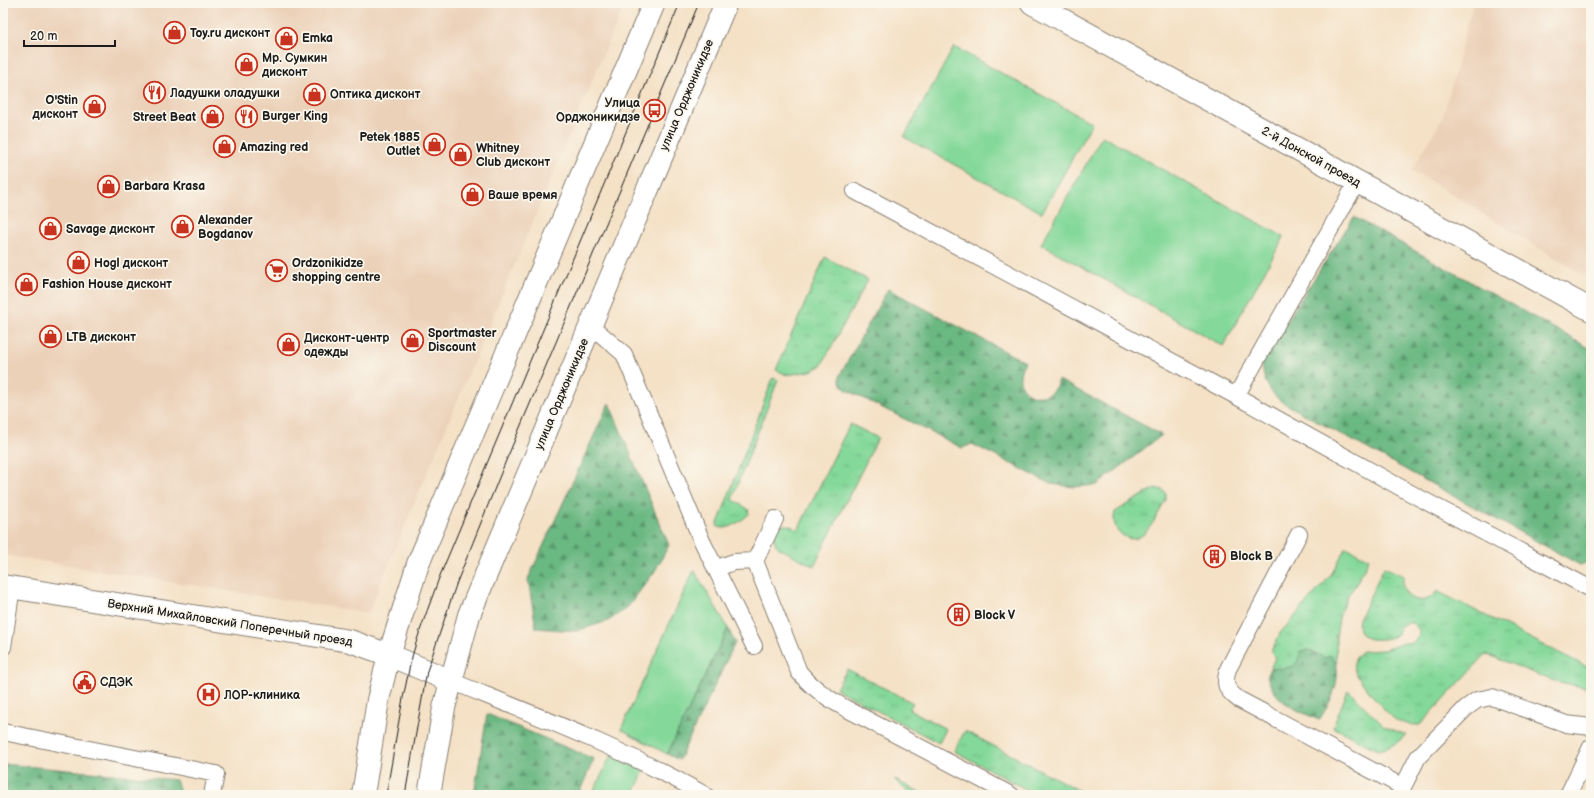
<svg xmlns="http://www.w3.org/2000/svg" width="1594" height="798" font-family="'Balsamiq Sans',sans-serif">
<style>
.built{fill:#ecd1b9}
.grass{fill:url(#grass-tufts);stroke:#507a5b}
.forest{fill:url(#forest-firs);stroke:#446a4f}
.green{fill:#84d89a;stroke:#507a5b}
.lines{fill:none;stroke-linecap:round;stroke-linejoin:round}
.lane-casing{stroke:#887e71;stroke-width:18}
.street-casing{stroke:#887e71;stroke-width:24}
.secondary-casing{stroke:#887e71;stroke-width:24}
.lane{stroke:#fff;stroke-width:16}
.street{stroke:#fff;stroke-width:22}
.secondary{stroke:#fff;stroke-width:22}
.tram{stroke:#1c1c1c;stroke-width:1}
.labels{text-anchor:middle;dominant-baseline:central;stroke-width:3.5;stroke-linejoin:round;paint-order:stroke}
.poi-label{font-size:12px;font-weight:bold;fill:#1c1c1c;stroke:#fbf7ec;text-anchor:start}
.street-label{font-size:12px;fill:#1c1c1c;stroke:#fbf7ec}
</style>
<defs>
<pattern id="grass-tufts" width="24" height="20" patternUnits="userSpaceOnUse"><rect width="24" height="20" fill="#84d89a"/><path d="M3 7l-1-3M5 7V3M7 7l1-3M15 17l-1-3M17 17v-4M19 17l1-3" fill="none" stroke="#71b984"/></pattern>
<pattern id="forest-firs" width="22" height="20" patternUnits="userSpaceOnUse"><rect width="22" height="20" fill="#6bb882"/><path d="M5 1l3.5 6h-7zM16 11l3.5 6h-7z" fill="#57956a"/></pattern>
</defs>
<rect width="100%" height="100%" fill="#fbf7ec"/>
<filter id="ink" filterUnits="userSpaceOnUse"><feTurbulence type="fractalNoise" baseFrequency=".025" numOctaves="2"/><feDisplacementMap in="SourceGraphic" scale="8" xChannelSelector="R" yChannelSelector="G"/><feConvolveMatrix kernelMatrix="1 2 1 2 8 2 1 2 1" color-interpolation-filters="sRGB"/></filter>
<filter id="wash" filterUnits="userSpaceOnUse"><feTurbulence type="fractalNoise" baseFrequency=".012" numOctaves="4" result="noise"/><feDisplacementMap in="SourceGraphic" scale="16" xChannelSelector="R" yChannelSelector="G"/><feGaussianBlur stdDeviation="0.9" result="paint"/><feColorMatrix in="noise" values="0 0 0 0 0 0 0 0 0 0 0 0 0 0 0 0 0 1.4 0 .05"/><feComposite in="paint" operator="in"/></filter>
<g filter="url(#wash)">
<rect width="100%" height="100%" fill="#f4e1c6"/>
<path class="built" d="M3,3H625L368,613L3,555Z
M1473,3H1591V280L1412,170L1443,117Z"/>
<path class="grass" d="M825,257L868,280L821,366L811,371L787,375L776,370Z
M773,378L778,380L732,499L748,509L749,514C741,521 726,533 717,526Z
M850,424L878,438L814,566L779,548C772,542 772,528 783,525C788,524 794,528 798,530Z
M1155,488L1163,490L1166,494V500C1157,514 1142,554 1120,533C1114,527 1113,519 1115,512Z
M1346,547L1369,559L1355,586L1348,595L1340,612L1336,637L1337,674L1335,685L1319,720C1296,709 1274,703 1267,675L1275,658L1271,651L1281,632L1331,575Z
M1384,567L1404,576C1396,598 1425,610 1437,591L1591,669V689L1551,680L1486,654L1420,725C1411,725 1403,724 1396,720C1387,715 1357,678 1354,669C1352,662 1357,655 1363,651L1384,650L1404,643H1412L1419,636V630L1412,623C1403,622 1399,626 1398,635C1384,641 1353,645 1359,619Z
M847,669L913,703L909,709L946,729L939,743L836,689Z
M1348,690L1384,726L1406,735C1397,743 1389,749 1377,750L1333,727Z
M965,731L1088,795H1037L954,751Z
M894,779L924,795H911Z"/>
<path class="forest" d="M1354,217L1591,349V561L1580,565L1282,402C1267,390 1261,377 1263,358Z
M888,289L1025,362C1022,367 1020,371 1020,377C1019,392 1037,402 1050,393C1054,390 1057,385 1059,380L1162,435L1097,485L1074,487L1051,484L972,444L962,448L847,390C841,386 839,382 840,375Z
M609,403L669,545L655,571L627,608L608,621L576,631L536,628L528,579Z
M728,628L735,643L679,760L667,754Z
M1307,650L1312,651L1325,658L1330,655C1347,672 1330,704 1319,720C1296,709 1274,703 1267,675L1270,669C1285,667 1299,671 1300,651Z
M487,714L594,759L578,795H474Z
M3,764L176,780L181,795H3Z"/>
<path class="green" d="M954,47L1092,123L1042,213L904,137Z
M1102,136L1284,237L1223,346L1041,244Z
M694,570L728,628L667,754L621,729Z
M611,755L644,771L633,795H592Z"/>
</g>
<g filter="url(#ink)">
<g class="lines">
<defs>
<path id="lane" d="M855,191L1236,396L1414,495L1591,589
M590,325L624,354L701,539L754,646
M1236,396L1357,182
M1299,534L1228,669C1224,684 1225,689 1238,699L1403,787
M755,561L775,519
M717,568L734,562L755,561L799,672C812,688 827,698 845,708L1011,795
M3,647L12,587
M451,681C537,716 624,749 705,795
M3,732L216,774L212,795
M1399,795L1418,757L1466,708L1477,700L1492,697L1566,724L1591,727
M1568,795L1591,747"/>
<path id="street" d="M1032,3L1591,310
M3,586L350,641L389,655L451,681"/>
<path id="secondary" d="M363,795L378,700L389,655L418,564L654,3
M429,795L444,708L469,615L726,3"/>
</defs>
<use href="#lane" class="lane-casing"/>
<use href="#street" class="street-casing"/>
<use href="#secondary" class="secondary-casing"/>
<use href="#lane" class="lane"/>
<use href="#street" class="street"/>
<use href="#secondary" class="secondary"/>
<path class="tram" d="M386,795C394,752 400,708 410,665C417,635 429,607 439,578L680,3
M405,795L427,671L457,582L505,463L699,3"/>
</g>
</g>
<defs>
<symbol id="shop-ring" viewBox="-11 -11 22 22"><circle r="9.5" fill="#fbf7ec" stroke="#c8321e" stroke-width="1.5"/><path d="M-5-2.5h2.3a2.7 3.5 0 0 1 5.4 0H5L5.5 6h-11ZM-1.5-2.5h3a1.5 2.3 0 0 0-3 0Z" fill="#c8321e"/></symbol>
<symbol id="restaurant-ring" viewBox="-11 -11 22 22"><circle r="9.5" fill="#fbf7ec" stroke="#c8321e" stroke-width="1.5"/><path d="M-5-6h1v4h1v-4h1v4h1v-4h1v5L-1.5 .5V6h-2V.5L-5-1ZM5-6V6H3V1.5H1.5Q1.5-4 5-6Z" fill="#c8321e"/></symbol>
<symbol id="bus-ring" viewBox="-11 -11 22 22"><circle r="9.5" fill="#fbf7ec" stroke="#c8321e" stroke-width="1.5"/><path d="M-5-6H5V4H4V6H2V4H-2V6H-4V4H-5ZM-3.5-4V0h7V-4ZM-3.5 1.2v1.5H-2V1.2ZM2 1.2v1.5H3.5V1.2Z" fill="#c8321e"/></symbol>
<symbol id="supermarket-ring" viewBox="-11 -11 22 22"><circle r="9.5" fill="#fbf7ec" stroke="#c8321e" stroke-width="1.5"/><path d="M-6-5.5h2.5l.6 2H6L4.5 2H-2.5L-4.4-4H-6ZM-1.5 3.2a1.3 1.3 0 1 0 .1 0ZM3 3.2a1.3 1.3 0 1 0 .1 0Z" fill="#c8321e"/></symbol>
<symbol id="building-ring" viewBox="-11 -11 22 22"><circle r="9.5" fill="#fbf7ec" stroke="#c8321e" stroke-width="1.5"/><path d="M-4-6H4V6H1V3H-1V6H-4ZM-2.5-4.3h1.7v1.8h-1.7ZM.8-4.3h1.7v1.8H.8ZM-2.5-1h1.7V.8h-1.7ZM.8-1h1.7V.8H.8Z" fill="#c8321e"/></symbol>
<symbol id="civic-ring" viewBox="-11 -11 22 22"><circle r="9.5" fill="#fbf7ec" stroke="#c8321e" stroke-width="1.5"/><path d="M-.6-6.5H3V-4.5H.6V-3L4-1V1h2V6H-6V1h2V-1L-.6-3ZM-1.2 2.5V6h2.4V2.5Z" fill="#c8321e"/></symbol>
<symbol id="hospital-ring" viewBox="-11 -11 22 22"><circle r="9.5" fill="#fbf7ec" stroke="#c8321e" stroke-width="1.5"/><path d="M-5-5h3v3.5h4V-5h3V5h-3V1.5h-4V5h-3Z" fill="#c8321e"/></symbol>
</defs>
<g fill-rule="evenodd">
<use href="#shop-ring" x="162" y="20" width="25" height="25"/>
<use href="#shop-ring" x="274" y="26" width="25" height="25"/>
<use href="#shop-ring" x="234" y="52" width="25" height="25"/>
<use href="#restaurant-ring" x="142" y="80" width="25" height="25"/>
<use href="#shop-ring" x="302" y="82" width="25" height="25"/>
<use href="#shop-ring" x="82" y="94" width="25" height="25"/>
<use href="#bus-ring" x="642" y="98" width="25" height="25"/>
<use href="#restaurant-ring" x="234" y="104" width="25" height="25"/>
<use href="#shop-ring" x="200" y="104" width="25" height="25"/>
<use href="#shop-ring" x="422" y="132" width="25" height="25"/>
<use href="#shop-ring" x="212" y="134" width="25" height="25"/>
<use href="#shop-ring" x="448" y="142" width="25" height="25"/>
<use href="#shop-ring" x="96" y="174" width="25" height="25"/>
<use href="#shop-ring" x="460" y="182" width="25" height="25"/>
<use href="#shop-ring" x="170" y="214" width="25" height="25"/>
<use href="#shop-ring" x="38" y="216" width="25" height="25"/>
<use href="#shop-ring" x="66" y="250" width="25" height="25"/>
<use href="#supermarket-ring" x="264" y="258" width="25" height="25"/>
<use href="#shop-ring" x="14" y="272" width="25" height="25"/>
<use href="#shop-ring" x="38" y="324" width="25" height="25"/>
<use href="#shop-ring" x="400" y="328" width="25" height="25"/>
<use href="#shop-ring" x="276" y="332" width="25" height="25"/>
<use href="#building-ring" x="1202" y="544" width="25" height="25"/>
<use href="#building-ring" x="946" y="602" width="25" height="25"/>
<use href="#civic-ring" x="72" y="670" width="25" height="25"/>
<use href="#hospital-ring" x="196" y="682" width="25" height="25"/>
</g>
<g class="labels">
<g class="poi-label">
<text x="190" y="33">Toy.ru дисконт</text>
<text x="302" y="38">Emka</text>
<text x="262" y="58">Мр. Сумкин<tspan x="262" dy="14">дисконт</tspan></text>
<text x="170" y="93">Ладушки оладушки</text>
<text x="330" y="94">Оптика дисконт</text>
<text x="78" y="100" text-anchor="end">O'Stin<tspan x="78" dy="14">дисконт</tspan></text>
<text x="640" y="103" text-anchor="end">Улица<tspan x="640" dy="14">Орджоникидзе</tspan></text>
<text x="262" y="116">Burger King</text>
<text x="196" y="117" text-anchor="end">Street Beat</text>
<text x="420" y="137" text-anchor="end">Petek 1885<tspan x="420" dy="14">Outlet</tspan></text>
<text x="240" y="147">Amazing red</text>
<text x="476" y="148">Whitney<tspan x="476" dy="14">Club дисконт</tspan></text>
<text x="124" y="186">Barbara Krasa</text>
<text x="488" y="195">Ваше время</text>
<text x="198" y="220">Alexander<tspan x="198" dy="14">Bogdanov</tspan></text>
<text x="66" y="229">Savage дисконт</text>
<text x="94" y="263">Hogl дисконт</text>
<text x="292" y="263">Ordzonikidze<tspan x="292" dy="14">shopping centre</tspan></text>
<text x="42" y="284">Fashion House дисконт</text>
<text x="428" y="333">Sportmaster<tspan x="428" dy="14">Discount</tspan></text>
<text x="66" y="337">LTB дисконт</text>
<text x="304" y="338">Дисконт-центр<tspan x="304" dy="14">одежды</tspan></text>
<text x="1230" y="556">Block B</text>
<text x="974" y="615">Block V</text>
<text x="100" y="682">СДЭК</text>
<text x="224" y="695">ЛОР-клиника</text>
</g>
<g class="street-label">
<text transform="translate(687 95) rotate(-67)">улица Орджоникидзе</text>
<text transform="translate(1311 157) rotate(29)">2-й Донской проезд</text>
<text transform="translate(562 394) rotate(-67)">улица Орджоникидзе</text>
<text transform="translate(230 623) rotate(9)">Верхний Михайловский Поперечный проезд</text>
</g>
</g>
<rect width="1594" height="798" fill="none" stroke="#fbf7ec" stroke-width="16"/>
<path d="M24 40v6h91v-6" fill="none" stroke="#1c1c1c" stroke-width="2"/>
<text x="30" y="40" font-size="12" fill="#1c1c1c" stroke="#fbf7ec" stroke-width="3" paint-order="stroke">20 m</text>
</svg>
